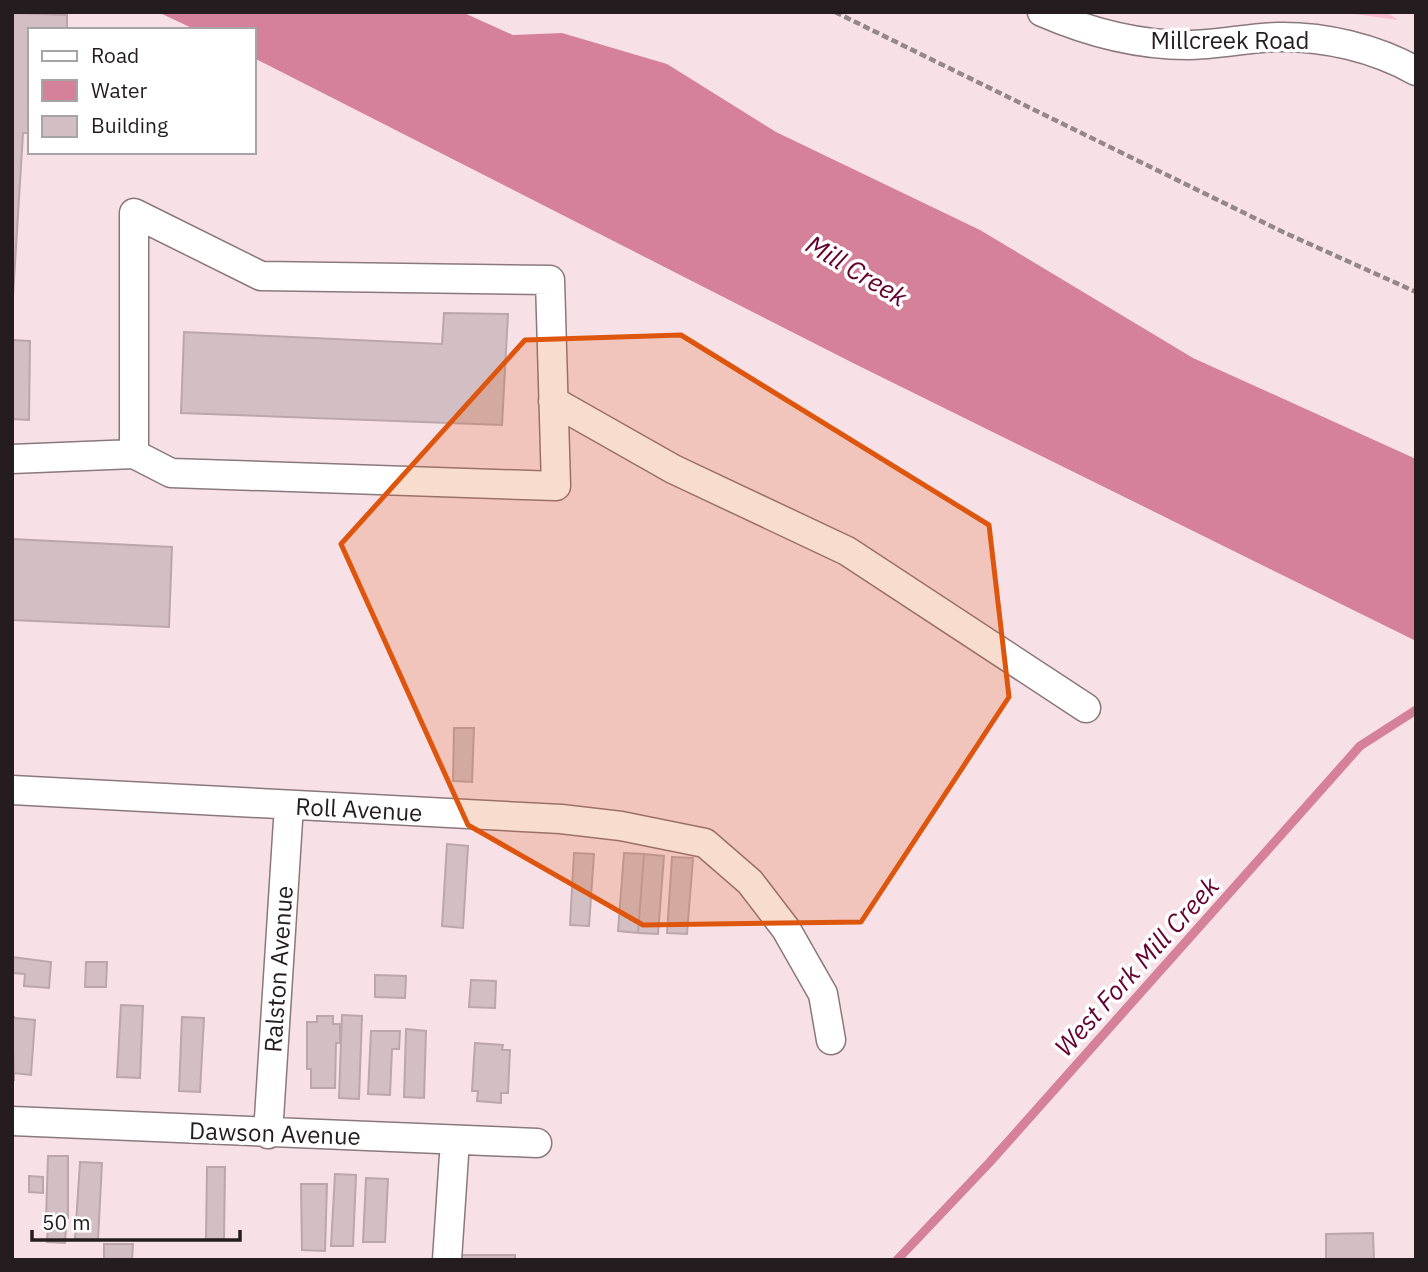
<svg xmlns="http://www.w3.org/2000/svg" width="1428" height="1272" font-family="'IBM Plex Sans',sans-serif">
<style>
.green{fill:#fabccc}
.water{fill:#d48199}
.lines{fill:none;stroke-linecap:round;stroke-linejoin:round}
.stream{stroke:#d48199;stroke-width:9}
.building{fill:#d3bec3;stroke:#bba6ab;stroke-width:2}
.minor-casing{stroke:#8b787c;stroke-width:31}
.path{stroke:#95868a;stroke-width:4.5;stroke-dasharray:7 3.5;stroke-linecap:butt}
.minor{stroke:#fff;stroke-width:28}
.marked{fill:#de560d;fill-opacity:0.2;stroke:#de560d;stroke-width:5;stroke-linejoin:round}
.labels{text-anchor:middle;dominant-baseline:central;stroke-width:7;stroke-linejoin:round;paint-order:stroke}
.street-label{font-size:24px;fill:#241c1e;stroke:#fff}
.water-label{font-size:26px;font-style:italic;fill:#660030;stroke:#fff}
</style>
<rect width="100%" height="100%" fill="#f7e1e7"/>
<path class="green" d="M1340,12H1386L1398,20Z"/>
<path class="water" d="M158,12H462L513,35L562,33L667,64L776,132L980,230L1193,358L1416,459V641L855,364L254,58V30H196Z"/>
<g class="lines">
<path class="stream" d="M897,1260L989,1163L1360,746L1416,710"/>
</g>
<path class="building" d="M12,13L67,15V30H30V133H23L12,312Z
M444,313L508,314L502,425L181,413L184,332L442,344Z
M12,340L30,341L29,420L12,419Z
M12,539L172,547L169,627L12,620Z
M454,728H474L472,782L453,781Z
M447,844L468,846L463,928L442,926Z
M574,853L594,854L589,926L570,925Z
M624,853L644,854L638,933L618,931Z
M644,854L664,856L658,934L638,933Z
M672,857L693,858L687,934L667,933Z
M12,957L51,962L49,988L24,986L25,974L12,973Z
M86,962H107L106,987H85Z
M375,975L406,976L405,998L375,997Z
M471,980L496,981L495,1008L469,1007Z
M121,1005L143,1006L140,1078L117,1077Z
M12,1015L15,1018L35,1020L31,1075L14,1073V1081Z
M342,1015L362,1016L359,1099L339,1098Z
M317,1016H333V1024H340V1043H336L335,1088H311V1069H307V1022H317Z
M182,1017L204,1018L200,1092L179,1091Z
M406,1029L426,1031L424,1098L404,1097Z
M371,1031H400L399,1049H392L390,1095L368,1094Z
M475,1043L503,1045L502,1050H510L508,1093H501V1103L477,1101L478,1091H472Z
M48,1156H68V1218L46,1219Z
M80,1162L102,1163L98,1240L75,1239Z
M207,1167H225L224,1239H206Z
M335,1174L356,1175L353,1246H331Z
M29,1176L43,1177V1193L29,1192Z
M366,1178L388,1179L385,1242H363Z
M301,1184H327L325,1251L302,1250Z
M48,1226L66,1227L65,1243L47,1242Z
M1373,1233L1374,1260H1326V1234Z
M104,1244H133L132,1260H104Z
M457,1255H515V1260H457Z"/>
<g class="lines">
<defs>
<path id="minor" d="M1042,12C1088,32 1137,45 1187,45C1217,45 1247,38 1277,37C1324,36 1375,48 1416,71
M553,401L673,469L847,551L1086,708
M12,459L134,454L171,473L556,486L550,280L261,276L134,213V454
M12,790L561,819L621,826L705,843L750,882L786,929L823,994L831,1040
M12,1121L537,1143
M268,1134L289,805
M447,1260L455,1140"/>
</defs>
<use href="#minor" class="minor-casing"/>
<path class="path" d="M835,12L1283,232L1416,292"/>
<use href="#minor" class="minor"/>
</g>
<path class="marked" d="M681,335L989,525L1009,697L861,922L643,925L468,825L341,544L525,340Z"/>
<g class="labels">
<g class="street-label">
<text x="1230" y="40">Millcreek Road</text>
<text transform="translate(359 809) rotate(3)">Roll Avenue</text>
<text transform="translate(278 969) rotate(-86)">Ralston Avenue</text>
<text transform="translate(275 1133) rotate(2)">Dawson Avenue</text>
</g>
<g class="water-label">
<text transform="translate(857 270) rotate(31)">Mill Creek</text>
<text transform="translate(1136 966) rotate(-48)">West Fork Mill Creek</text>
</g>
</g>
<rect width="1428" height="1272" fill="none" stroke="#241c1e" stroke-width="28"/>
<rect x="28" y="28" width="228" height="126" fill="#ffffff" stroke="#a7a4a5" stroke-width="2"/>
<rect x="42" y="51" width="35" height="10" fill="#ffffff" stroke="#a7a4a5" stroke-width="2"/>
<text x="91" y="63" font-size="21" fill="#241c1e">Road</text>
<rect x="42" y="80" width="35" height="21" fill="#d48199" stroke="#a7a4a5" stroke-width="2"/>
<text x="91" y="98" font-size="21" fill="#241c1e">Water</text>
<rect x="42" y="116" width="35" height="21" fill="#d3bec3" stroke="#a7a4a5" stroke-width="2"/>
<text x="91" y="133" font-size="21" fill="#241c1e">Building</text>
<path d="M32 1230v10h208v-10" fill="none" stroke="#241c1e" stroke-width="3.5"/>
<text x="42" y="1230" font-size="21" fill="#241c1e" stroke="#ffffff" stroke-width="5" paint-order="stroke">50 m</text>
</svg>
